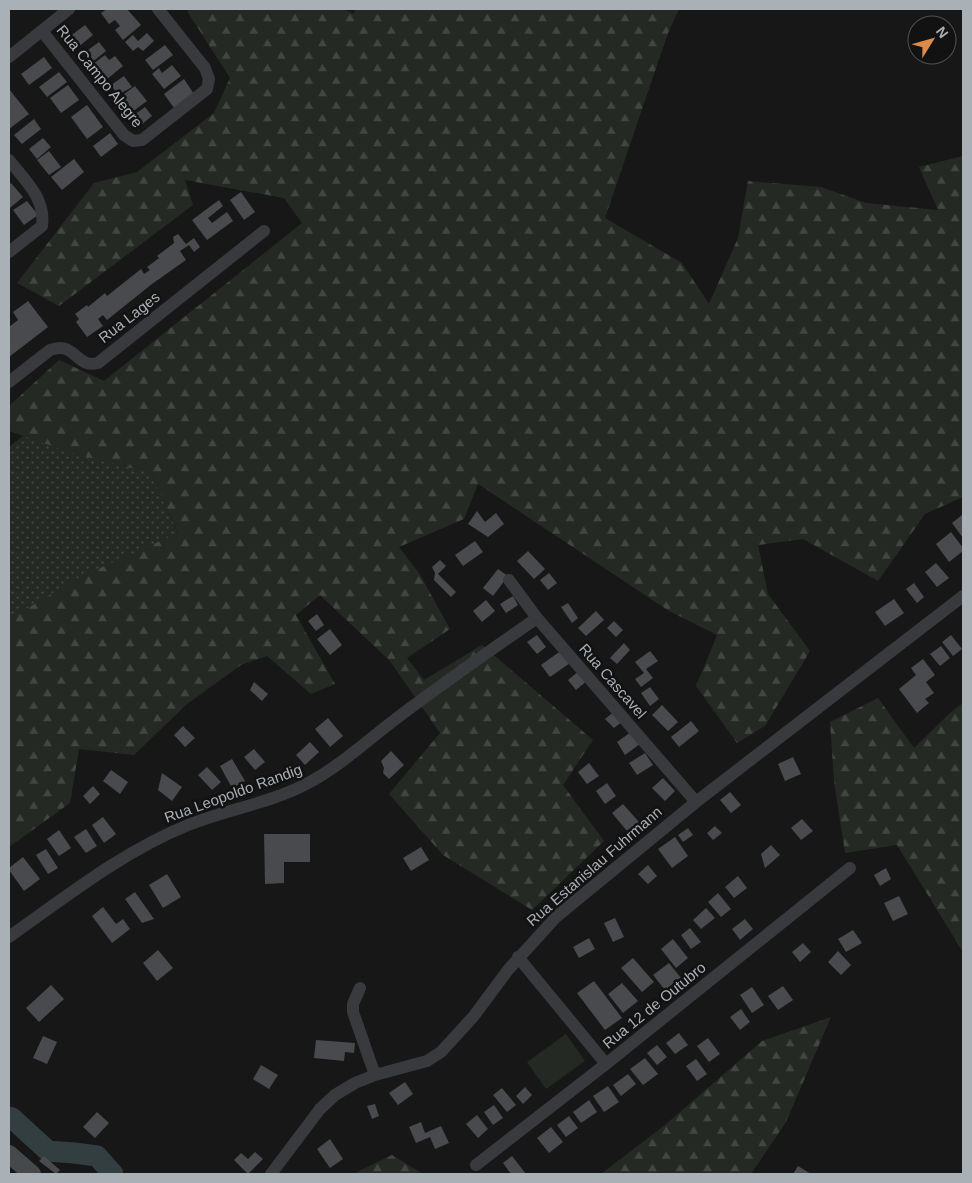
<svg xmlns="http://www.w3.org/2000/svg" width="972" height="1183" font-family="Helvetica,sans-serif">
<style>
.grass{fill:url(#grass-dots)}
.forest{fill:url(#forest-firs)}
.pitch{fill:#242a23}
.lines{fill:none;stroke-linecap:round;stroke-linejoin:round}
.river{stroke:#333e41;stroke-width:21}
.building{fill:#494a4d}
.street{stroke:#383a3d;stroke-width:12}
.secondary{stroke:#46494c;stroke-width:18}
.labels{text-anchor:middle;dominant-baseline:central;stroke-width:5;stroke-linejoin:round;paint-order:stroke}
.street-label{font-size:15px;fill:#aab1b6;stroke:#121213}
</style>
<defs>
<pattern id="grass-dots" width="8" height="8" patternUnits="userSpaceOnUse" patternTransform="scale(1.25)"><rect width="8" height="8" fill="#242a23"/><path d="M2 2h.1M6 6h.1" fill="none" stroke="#414641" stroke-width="1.8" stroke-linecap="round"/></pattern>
<pattern id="forest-firs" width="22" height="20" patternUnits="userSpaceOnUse" patternTransform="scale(1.25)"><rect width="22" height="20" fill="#242a23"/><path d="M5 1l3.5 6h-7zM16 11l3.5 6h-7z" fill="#414641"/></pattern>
</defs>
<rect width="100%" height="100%" fill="#171718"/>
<path class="grass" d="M23,436L151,473L178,534L9,620V447Z"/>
<path class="forest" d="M192,9H343L354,14L355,9H679L668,33L605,218L682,263L709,304L738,238L748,181L821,187L866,203L938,210L919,167L963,156V497L925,514L878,581L803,539L758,545L768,594L810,651L765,726L737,743L696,686L717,635L669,611L478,484L464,519L399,547L419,573L450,629L407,658L424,680L482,645L593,740L563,785L604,841L532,910L443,855L389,794L440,733L390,661L320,595L296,615L335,684L311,694L267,656L241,665L187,704L134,755L79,749L70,803L9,847V619L80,577L178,533L151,473L75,454L9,431V406L59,360L104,381L302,223L284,198L185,180L193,205L59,306L17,283L94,183L137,172L214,113L230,78L187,11Z
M878,698L914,748L951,712L963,703V952L897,845L845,853L834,781L830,722Z
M831,1017L786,1122L751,1174H601L665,1125L762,1041Z
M392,1155L423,1174H353Z"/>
<path class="pitch" d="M566,1034L585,1061L546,1089L527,1062Z"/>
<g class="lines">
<path class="river" d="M9,1117L12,1118L48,1151L74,1153L97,1156L113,1174"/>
</g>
<path class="building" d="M107,9H127L141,25L123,40L115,30L120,26L115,20L109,24L101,13Z
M85,25L93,35L77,48L69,37Z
M147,33L154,41L143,51L138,47L133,51L125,42L133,35L138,41Z
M99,42L106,51L91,63L84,53Z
M165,45L173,55L153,70L145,60Z
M105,55L109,60L115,56L123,66L106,80L93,64Z
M44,57L52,68L29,85L21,74Z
M172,65L181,76L164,89L152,74L159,68L162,73Z
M59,72L67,82L47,97L39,87Z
M124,76L132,87L118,95L111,85Z
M184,79L194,94L174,108L164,94Z
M68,85L79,100L61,113L50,98Z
M135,86L147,101L132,112L120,97Z
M9,89L29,114L9,129Z
M87,105L103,127L87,139L71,117Z
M145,107L152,116L141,125L134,115Z
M34,119L41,129L22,144L14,135Z
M110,133L118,144L101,157L93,146Z
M43,138L51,147L37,159L29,149Z
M49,151L61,167L49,175L37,160Z
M74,159L84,172L62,190L51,177Z
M11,183L23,197L10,208L9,206V185Z
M241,192L255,212L244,220L230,200Z
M219,200L223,206L208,218L212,223L227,212L233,221L207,240L192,220Z
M27,201L38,215L24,225L13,210Z
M178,234L186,244L194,238L200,247L194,252L189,245L180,251L186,260L152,284L107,320L103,315L98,319L103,326L87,337L76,322L79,319L75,314L87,305L88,307L105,293L107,296L141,269L144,274L150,270L147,267L159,258L157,256L174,243L173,237Z
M28,301L48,327L9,357V327L18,320L13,312Z
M477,511L485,522L496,513L504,524L488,537L468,524Z
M962,515L963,516V538L952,523Z
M951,532L963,548V551L949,562L936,544Z
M475,541L483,552L463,566L455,555Z
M528,551L545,569L534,579L517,561Z
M440,560L446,566L438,574L456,592L451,597L434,580L435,573L432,567Z
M936,563L949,578L937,587L925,572Z
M498,569L508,576L493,596L483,588Z
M549,573L557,583L548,590L540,580Z
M914,583L924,597L917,603L906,589Z
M513,596L518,605L506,613L500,604Z
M894,599L904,613L885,626L875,612Z
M486,600L495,611L482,622L473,611Z
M568,603L578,618L572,623L561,607Z
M596,611L604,620L586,636L578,628Z
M317,614L324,625L316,631L308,621Z
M614,621L623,630L616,637L607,628Z
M330,629L342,645L330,655L317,639Z
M537,635L546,647L537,654L527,642Z
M951,635L962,649L953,656L942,642Z
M624,643L630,650L617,664L610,658Z
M941,646L950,658L940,666L930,654Z
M562,650L573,661L550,677L541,665Z
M650,651L658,661L646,669L653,678L641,687L635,679L644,673L635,662Z
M923,659L935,675L926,682L934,693L925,699L929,703L917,713L899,689L916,675L911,668Z
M580,670L588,680L576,690L568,680Z
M254,682L268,694L262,701L250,690Z
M650,687L659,699L650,706L641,693Z
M662,705L678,722L668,731L652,715Z
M615,711L623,721L614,728L605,719Z
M328,718L343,736L330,747L315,729Z
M691,721L699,731L679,747L671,737Z
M183,726L195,738L185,747L174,735Z
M631,732L640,744L625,755L617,742Z
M310,742L319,752L305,765L296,755Z
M254,749L265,762L255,770L244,757Z
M391,751L404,765L389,779L383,773L384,768L381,761Z
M645,753L653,765L637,775L629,763Z
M793,757L801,774L785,781L778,764Z
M232,759L245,781L232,788L220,766Z
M589,763L599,776L587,784L578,772Z
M207,767L221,782L212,790L198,775Z
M111,770L128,782L120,794L103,781Z
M162,773L182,787L172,801L158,790Z
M663,778L675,791L665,801L652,788Z
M607,783L616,796L605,804L596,791Z
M93,786L100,794L90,804L83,796Z
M730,792L741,805L731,813L720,800Z
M623,804L639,822L627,831L612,813Z
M103,817L116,834L104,843L92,825Z
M802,819L813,831L801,840L791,828Z
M715,826L722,833L713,840L707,833Z
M688,828L693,835L683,842L678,835Z
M86,829L97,846L86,853L74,837Z
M59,830L71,848L59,856L47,839Z
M264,834H310V862H284V883L265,884Z
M675,837L688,856L672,868L658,849Z
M771,845L780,855L765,868L761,854Z
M421,847L429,860L411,871L403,858Z
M46,849L58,868L48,874L36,855Z
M23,857L40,879L24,891L9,870V868Z
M648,865L657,876L648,884L638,874Z
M886,868L891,879L880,886L874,875Z
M167,874L181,897L163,908L149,885Z
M738,876L747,888L734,898L725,887Z
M135,892L154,919L142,923L125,899Z
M718,893L731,909L721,917L708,902Z
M899,896L908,914L893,921L884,903Z
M103,907L116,924L123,919L130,929L112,943L92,916Z
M706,908L715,918L701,929L693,920Z
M615,918L624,937L613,942L604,923Z
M745,919L753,929L740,940L732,929Z
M690,928L701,942L691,949L681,935Z
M853,930L862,943L846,952L838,939Z
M589,938L595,949L579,958L573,947Z
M673,939L688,958L676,968L661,949Z
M803,943L811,952L800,962L792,952Z
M158,950L173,968L157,981L143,963Z
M838,951L851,965L841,975L828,962Z
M633,958L654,982L642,992L621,968Z
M669,963L681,978L665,990L653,975Z
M594,981L622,1018L605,1030L577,993Z
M622,983L638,1001L623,1013L608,994Z
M51,985L64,999L39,1022L26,1008Z
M783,986L793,1000L778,1010L768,996Z
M752,987L764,1005L752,1013L740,995Z
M741,1009L750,1022L740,1030L730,1017Z
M679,1033L688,1045L675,1054L666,1043Z
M43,1036L57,1042L47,1064L33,1058Z
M708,1038L720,1054L709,1062L697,1046Z
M316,1040L355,1043L354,1053L345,1052L344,1061L314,1058Z
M657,1045L667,1057L657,1065L647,1053Z
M645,1058L658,1074L643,1085L630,1069Z
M696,1059L707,1074L697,1081L686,1066Z
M261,1065L278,1075L269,1089L253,1079Z
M628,1074L636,1084L621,1096L613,1085Z
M405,1082L413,1094L398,1105L389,1093Z
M608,1086L619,1102L604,1112L593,1096Z
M525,1087L532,1095L523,1104L516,1096Z
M502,1088L516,1105L507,1112L493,1095Z
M589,1100L597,1112L581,1123L573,1112Z
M375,1104L379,1116L372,1119L367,1106Z
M494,1105L503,1118L493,1125L484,1112Z
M97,1112L109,1123L95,1138L83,1127Z
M477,1115L488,1129L478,1138L466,1124Z
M569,1116L578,1128L566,1137L557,1125Z
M421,1122L425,1133L441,1126L449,1143L435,1149L430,1137L416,1143L409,1127Z
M551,1127L563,1142L549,1153L537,1138Z
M330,1139L343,1159L330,1168L317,1149Z
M255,1152L263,1159L248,1174L234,1160L241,1153L248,1159Z
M44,1156L60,1170L56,1174L39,1161Z
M512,1156L526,1174H511L503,1163Z
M798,1166L811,1174H793Z"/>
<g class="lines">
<path class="street" d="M42,31L124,135L133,141L142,140L207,89L209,79L205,68L158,9
M9,57L69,9
M9,160C25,180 46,199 42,226L9,252
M9,382L50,350C75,340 76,369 98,363L264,231
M509,580L537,618L696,802
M9,937C67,896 122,852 188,825C228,809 272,803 310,782C343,764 371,737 401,715C446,681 491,650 537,618
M518,957L606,1064
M360,988L353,1004V1012L375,1075
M476,1165L606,1064L850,868
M271,1174L320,1109L335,1095L355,1083L375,1075L427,1061L441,1052L473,1017L508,970L556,917L696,802L963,596"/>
<path class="secondary" d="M9,1154L32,1174"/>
</g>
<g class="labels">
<g class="street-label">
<text transform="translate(100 76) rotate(51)">Rua Campo Alegre</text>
<text transform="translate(129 317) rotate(-38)">Rua Lages</text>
<text transform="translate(613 681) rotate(49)">Rua Cascavel</text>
<text transform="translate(233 793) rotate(-20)">Rua Leopoldo Randig</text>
<text transform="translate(594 866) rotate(-41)">Rua Estanislau Fuhrmann</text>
<text transform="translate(654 1005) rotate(-39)">Rua 12 de Outubro</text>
</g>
</g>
<rect width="972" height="1183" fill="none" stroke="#aab1b6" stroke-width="20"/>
<g transform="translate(932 40) rotate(53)"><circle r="24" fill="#121213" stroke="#4f5254"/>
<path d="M0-4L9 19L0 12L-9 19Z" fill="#db8a4b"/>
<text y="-8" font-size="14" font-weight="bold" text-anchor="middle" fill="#aab1b6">N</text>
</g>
</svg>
